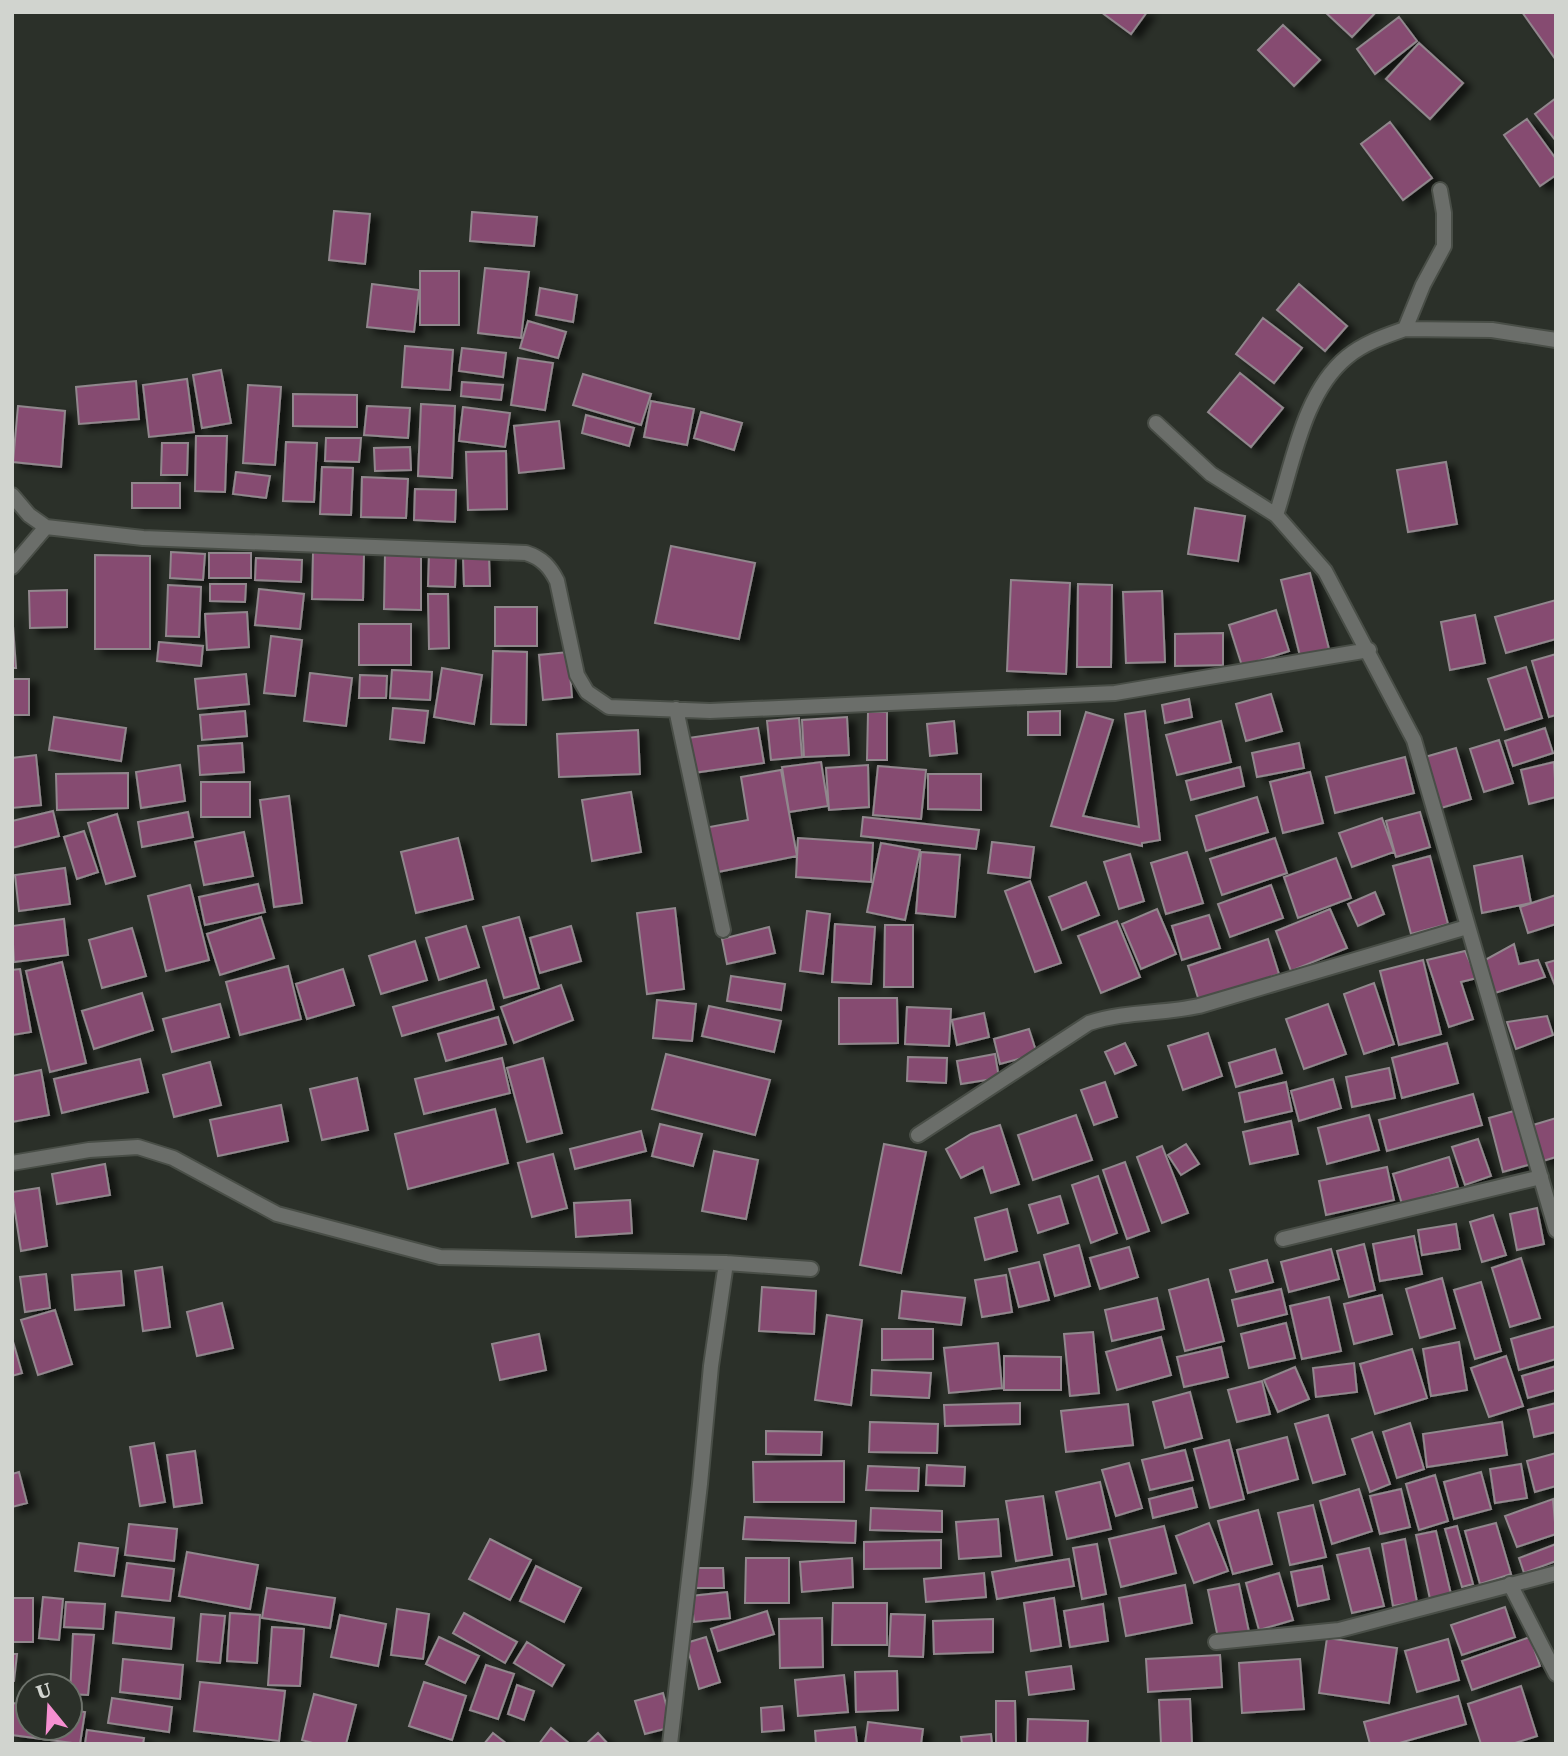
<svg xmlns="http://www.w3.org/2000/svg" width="1568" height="1756" font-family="'Roboto Serif',serif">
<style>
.building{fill:#864b71;stroke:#91878d;stroke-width:2;filter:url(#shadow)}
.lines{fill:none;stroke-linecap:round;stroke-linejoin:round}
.minor-casing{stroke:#494e47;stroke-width:18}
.minor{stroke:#6b6e6a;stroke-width:14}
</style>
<defs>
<filter id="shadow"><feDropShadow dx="8" dy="4.5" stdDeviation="3.5" flood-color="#0009"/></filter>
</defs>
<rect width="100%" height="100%" fill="#2b3029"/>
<path class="building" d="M1101,12H1147L1131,34Z
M1325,12H1376L1352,37Z
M1522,12H1556V60Z
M1399,17L1417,41L1375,74L1357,49Z
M1283,25L1320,60L1294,86L1258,50Z
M1419,43L1463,83L1430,119L1386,79Z
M1556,98V141L1535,114Z
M1527,119L1556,159V175L1540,186L1504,135Z
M1390,122L1432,178L1403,200L1361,144Z
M334,211L370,214L365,264L329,260Z
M472,212L537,217L534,246L470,241Z
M485,268L529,272L521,338L478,333Z
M420,271H459V325H420Z
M372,284L419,290L414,332L367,327Z
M1299,284L1347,326L1325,351L1277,310Z
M540,288L577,295L573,322L536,315Z
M1263,318L1302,348L1274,383L1236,354Z
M528,321L566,332L558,358L520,348Z
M405,346L453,350L450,390L402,387Z
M462,348L506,353L503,377L459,371Z
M518,358L553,363L545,410L511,405Z
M221,370L231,423L202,428L193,375Z
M1240,373L1283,408L1251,447L1208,412Z
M583,374L651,394L641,425L573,405Z
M187,379L194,432L149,437L143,385Z
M136,381L139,419L79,424L76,387Z
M462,382L503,385L501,400L461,396Z
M248,385L281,387L275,465L243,463Z
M293,394L357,395V427L293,426Z
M651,401L694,409L687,445L644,437Z
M421,404L455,406L452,478L418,476Z
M18,406L65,411L61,467L13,462Z
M367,406L410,408L408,438L364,435Z
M463,407L510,413L505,447L459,441Z
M701,412L742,423L734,450L694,438Z
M586,415L634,428L629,446L582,433Z
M559,421L564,468L519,473L514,426Z
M196,436H227L225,492L195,491Z
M326,438H361L359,462L325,461Z
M286,442L317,443L314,502L283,501Z
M162,443H188L187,475H161Z
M410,447L411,470L375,471L374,448Z
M506,451L507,509L468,510L466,452Z
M1446,462L1457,524L1408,532L1397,470Z
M322,467L353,468L351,515L320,514Z
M236,472L270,476L266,498L233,494Z
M362,477L408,479L406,518L361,517Z
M132,483H180V508H132Z
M415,489L456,490L455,522L414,520Z
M1195,508L1245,516L1238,561L1188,554Z
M671,546L755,563L739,639L655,623Z
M171,552L205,554L203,580L170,578Z
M313,552L364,553L363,600L312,599Z
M209,553H251V578H209Z
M385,553L421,554V610L384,609Z
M95,555L150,556V649H95Z
M429,555L456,556L455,587L428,586Z
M489,556L490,586H464L463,557Z
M256,558L302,560L301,582L255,580Z
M1310,573L1329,649L1300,656L1281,580Z
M1011,580L1070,583L1066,674L1007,671Z
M210,584H246L245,602L210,601Z
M1078,584L1112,585L1111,667H1077Z
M168,585L201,587L199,637L166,636Z
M259,589L304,594L300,629L255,625Z
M67,590V627L30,628L29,591Z
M1162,591L1165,662L1126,663L1123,592Z
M428,594H448L449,648L429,649Z
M1556,600V639L1506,653L1495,617Z
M495,607H537V646H495Z
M1276,610L1289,651L1242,666L1229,625Z
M12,612L16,668H12Z
M247,612L249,647L207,650L205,614Z
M1475,615L1485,663L1450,670L1441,622Z
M359,624H411V665H359Z
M1223,633V665L1175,666V634Z
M271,636L302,640L295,696L264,693Z
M159,642L203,646L201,666L157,661Z
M493,651L527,652L526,725L491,724Z
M568,652L572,697L543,700L539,655Z
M1556,654V715L1549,717L1532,661Z
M1526,667L1542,718L1505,730L1488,679Z
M442,668L482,675L474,724L434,717Z
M392,670L432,672L430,700L390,698Z
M310,673L352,678L346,726L304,721Z
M246,674L249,704L198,709L195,679Z
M360,675L387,676L386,698H359Z
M12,679H29V715H12Z
M1271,694L1282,731L1246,741L1236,704Z
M1189,699L1192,717L1165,723L1162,705Z
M393,708L428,711L424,743L390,739Z
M245,711L247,736L202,740L200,715Z
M1060,711V735H1028V712Z
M1145,711L1160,840L1142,843V846L1051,826L1086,712L1113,720L1083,816L1139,827L1125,714Z
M868,712H887V760H867Z
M54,717L126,728L121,761L49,750Z
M847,717L849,755L804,757L802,720Z
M799,718L802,757L771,760L767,721Z
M954,721L957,753L930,756L927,724Z
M1221,721L1231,762L1177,775L1166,735Z
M758,728L764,763L693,773L688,738Z
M1545,728L1553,753L1513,766L1505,741Z
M638,730L640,774L559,777L557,734Z
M1499,740L1513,783L1484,792L1470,749Z
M242,743L244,772L200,775L198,746Z
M1299,743L1304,768L1257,777L1252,753Z
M1456,748L1471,799L1441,808L1425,757Z
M36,755L41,805L12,808V758Z
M1405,757L1414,793L1335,813L1326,777Z
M821,762L828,806L789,812L782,767Z
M1554,762L1556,797L1529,804L1521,770Z
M180,765L185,801L141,808L136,772Z
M868,765L869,807L829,810L826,768Z
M878,766L926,770L921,819L873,815Z
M1240,767L1244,786L1191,800L1186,781Z
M781,770L797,856L713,873L704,828L748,820L741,777Z
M1310,772L1323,823L1283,833L1270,782Z
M128,773V808L57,810L56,774Z
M928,774H981V810L928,809Z
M201,782H250V817H201Z
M631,792L641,852L592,861L582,800Z
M289,796L302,903L274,907L260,800Z
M1257,797L1268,832L1206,851L1196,816Z
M53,811L59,836L12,848V821Z
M188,812L193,837L142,847L138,822Z
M1420,812L1430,847L1396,857L1386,821Z
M117,814L135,876L106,884L88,823Z
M863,817L979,830L976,849L861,836Z
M1382,818L1394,852L1352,867L1339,833Z
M84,831L98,872L77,879L64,837Z
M244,832L253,876L204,885L195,842Z
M458,838L473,899L416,913L401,852Z
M798,838L873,843L871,882L796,877Z
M1275,838L1287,873L1222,895L1210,859Z
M992,842L1034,847L1030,878L988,873Z
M881,843L920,850L905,920L867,912Z
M921,852L960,855L955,917L916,913Z
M1187,852L1203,903L1166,914L1151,863Z
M1130,854L1144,901L1119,909L1104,862Z
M1430,856L1448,924L1411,934L1393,866Z
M1522,856L1531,903L1482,913L1474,866Z
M1336,858L1351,898L1298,918L1284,877Z
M65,868L70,904L19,911L15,875Z
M1030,881L1061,963L1035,972L1005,891Z
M1086,882L1099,915L1062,930L1049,897Z
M258,884L265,912L205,925L199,897Z
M190,885L209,960L166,971L148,896Z
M1271,885L1283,918L1230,937L1218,904Z
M1375,892L1384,914L1358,926L1348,904Z
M1556,895V924L1528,933L1520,907Z
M675,908L684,989L647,994L637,913Z
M1157,909L1176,954L1141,969L1122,924Z
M1330,909L1347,948L1291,971L1276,931Z
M807,911L830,914L823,974L800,971Z
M1209,915L1220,948L1182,960L1172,926Z
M261,917L274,958L220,975L207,934Z
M519,917L539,988L504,998L483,927Z
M64,919L68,955L14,962L12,926Z
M1117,921L1140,977L1101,993L1078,936Z
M835,924L875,927L871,984L832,982Z
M885,925H913V987H884Z
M466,926L479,967L439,980L426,938Z
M571,926L581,961L540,973L530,938Z
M769,927L775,953L727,964L722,939Z
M132,928L146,976L102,988L89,940Z
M1268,939L1279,974L1199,1001L1188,966Z
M415,941L427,980L381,994L369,956Z
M1514,944L1519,964L1538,960L1545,977L1495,993L1485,960Z
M1465,951L1477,978L1461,982L1473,1019L1449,1027L1427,960Z
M1423,960L1441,1034L1399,1045L1380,971Z
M1556,960V988L1546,963Z
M62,962L86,1063L50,1072L26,971Z
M288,966L301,1019L240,1035L226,982Z
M20,969L31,1032L12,1035V970Z
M343,969L354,1005L307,1019L296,984Z
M731,976L785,984L781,1010L727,1001Z
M486,980L494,1009L402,1036L393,1007Z
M1374,983L1394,1044L1364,1054L1344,994Z
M561,985L573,1020L514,1043L501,1007Z
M142,993L153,1030L94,1049L82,1011Z
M839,998H897L898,1043L839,1044Z
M657,1000L696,1004L692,1041L653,1038Z
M220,1004L229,1037L172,1052L163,1019Z
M1328,1004L1346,1054L1304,1069L1286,1019Z
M709,1006L781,1021L774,1052L702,1036Z
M907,1007L951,1009L949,1046L905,1044Z
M984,1013L989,1037L957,1045L952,1020Z
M1547,1016L1553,1035L1516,1049L1507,1022Z
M498,1017L506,1044L446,1061L438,1034Z
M1029,1029L1037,1054L1000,1064L994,1039Z
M1208,1033L1222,1076L1183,1090L1168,1046Z
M1125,1043L1136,1065L1115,1074L1105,1052Z
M1447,1043L1458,1083L1402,1098L1392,1058Z
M1275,1049L1282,1073L1236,1087L1229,1063Z
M666,1054L770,1080L755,1135L652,1109Z
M995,1054L999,1078L961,1084L957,1061Z
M908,1057L947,1058L946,1083L907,1081Z
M502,1058L510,1093L424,1114L415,1079Z
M543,1058L562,1133L527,1142L507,1068Z
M140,1059L148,1092L62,1113L54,1079Z
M210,1062L221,1105L174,1117L163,1075Z
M1389,1068L1395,1098L1352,1107L1346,1077Z
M41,1070L49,1115L12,1122V1076Z
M357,1078L368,1130L322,1140L310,1089Z
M1333,1079L1341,1108L1299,1121L1291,1091Z
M1105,1082L1117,1117L1094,1125L1081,1090Z
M1286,1082L1292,1111L1245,1122L1239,1093Z
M1473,1094L1482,1125L1387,1151L1379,1120Z
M281,1105L288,1141L218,1156L210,1120Z
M495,1109L508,1163L408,1189L395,1134Z
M1521,1109L1535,1163L1503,1172L1489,1118Z
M1076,1115L1092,1160L1033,1180L1018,1135Z
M1369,1115L1379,1150L1327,1164L1318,1128Z
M1556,1118V1157L1543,1161L1533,1125Z
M1291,1121L1298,1154L1250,1164L1243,1132Z
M660,1124L702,1134L693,1166L652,1156Z
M1000,1125L1019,1184L991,1193L983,1167L961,1178L946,1149L971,1134Z
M641,1131L646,1151L575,1169L570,1149Z
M1478,1139L1491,1176L1465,1185L1452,1147Z
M884,1144L926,1152L901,1273L860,1265Z
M1186,1144L1199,1164L1181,1175L1168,1155Z
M1162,1146L1188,1213L1162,1223L1137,1157Z
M714,1151L758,1160L746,1219L702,1211Z
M553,1154L567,1208L532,1217L518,1163Z
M1449,1157L1458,1187L1402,1204L1393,1174Z
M1125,1162L1149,1231L1127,1239L1103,1170Z
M105,1164L110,1195L57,1204L52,1174Z
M1387,1167L1394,1200L1326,1215L1319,1181Z
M1098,1176L1117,1233L1091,1243L1072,1185Z
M39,1188L47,1246L21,1251L12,1192Z
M1060,1196L1068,1223L1038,1233L1029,1205Z
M630,1200L632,1233L576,1237L574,1203Z
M1537,1208L1544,1244L1517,1250L1510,1214Z
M1007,1209L1017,1251L985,1260L975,1218Z
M1493,1215L1506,1255L1482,1262L1470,1222Z
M1456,1224L1460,1249L1422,1255L1418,1230Z
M1414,1236L1422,1274L1380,1281L1373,1244Z
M1364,1244L1375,1290L1349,1297L1337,1251Z
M1079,1245L1090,1286L1055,1296L1044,1255Z
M1129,1247L1138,1277L1100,1289L1090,1258Z
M1331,1249L1339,1279L1289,1292L1281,1262Z
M1521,1258L1540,1318L1510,1327L1492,1268Z
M1267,1260L1273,1282L1236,1292L1230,1270Z
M1039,1262L1049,1300L1019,1307L1009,1269Z
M162,1267L170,1327L143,1331L135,1271Z
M121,1271L124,1305L75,1310L72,1275Z
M46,1274L50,1308L25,1312L20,1277Z
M1006,1275L1012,1312L982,1317L975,1280Z
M1442,1278L1455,1328L1420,1338L1406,1289Z
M1208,1279L1224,1341L1185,1351L1169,1290Z
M1481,1282L1501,1351L1475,1359L1454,1290Z
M762,1287L816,1291L814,1334L759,1331Z
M1281,1289L1287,1314L1238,1326L1232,1300Z
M902,1291L965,1298L961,1325L899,1318Z
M1382,1295L1392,1334L1354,1344L1344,1304Z
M1329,1297L1341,1351L1302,1359L1290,1306Z
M1157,1298L1164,1329L1112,1341L1105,1310Z
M222,1303L233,1348L197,1356L187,1312Z
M55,1310L72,1364L38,1375L21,1320Z
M827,1315L862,1320L851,1405L815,1400Z
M1286,1323L1295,1358L1249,1368L1241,1334Z
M1556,1326V1359L1519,1370L1511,1339Z
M882,1329H933V1359L882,1360Z
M1093,1332L1099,1393L1070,1396L1064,1334Z
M539,1334L546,1370L500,1380L492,1344Z
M1161,1337L1171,1375L1117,1390L1106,1352Z
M12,1338L22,1373L12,1376Z
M1459,1342L1467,1390L1431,1396L1423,1349Z
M998,1343L1002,1388L949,1393L944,1348Z
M1221,1347L1228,1377L1184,1387L1177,1357Z
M1412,1349L1427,1398L1375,1414L1360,1364Z
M1004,1356L1061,1357V1390H1004Z
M1506,1356L1523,1406L1489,1417L1471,1368Z
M1354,1363L1357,1392L1316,1397L1313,1368Z
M1556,1366V1390L1528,1398L1522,1376Z
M1295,1367L1309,1399L1278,1412L1264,1380Z
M872,1370L931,1373L929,1398L871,1395Z
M1262,1381L1270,1414L1237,1422L1228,1390Z
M1190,1392L1202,1438L1165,1448L1153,1402Z
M1020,1403V1424L945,1426L944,1405Z
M1556,1403V1432L1534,1437L1528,1410Z
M1128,1404L1133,1445L1066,1452L1061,1411Z
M1328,1415L1345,1474L1313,1483L1295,1424Z
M870,1422L938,1424L937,1453L869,1452Z
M1502,1422L1507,1455L1427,1467L1423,1434Z
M1410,1423L1424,1469L1397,1478L1383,1432Z
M766,1431L822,1432L821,1455L766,1454Z
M1372,1432L1390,1484L1370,1492L1352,1439Z
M1287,1437L1298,1479L1248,1493L1237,1450Z
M1229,1440L1244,1499L1210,1508L1194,1449Z
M154,1443L165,1502L140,1506L130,1447Z
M1185,1450L1193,1480L1150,1490L1142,1460Z
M195,1451L202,1503L174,1507L167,1455Z
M1556,1453V1486L1535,1492L1527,1461Z
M844,1461V1502H754L753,1462Z
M1129,1463L1142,1508L1116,1516L1102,1470Z
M1521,1464L1527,1498L1495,1503L1490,1469Z
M927,1465L965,1467L964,1486L926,1485Z
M868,1466L919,1468L918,1491L866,1490Z
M19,1472L27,1503L12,1507V1474Z
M1481,1472L1491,1509L1454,1519L1444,1482Z
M1435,1475L1448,1521L1419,1530L1406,1484Z
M1100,1482L1111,1529L1067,1539L1056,1492Z
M1192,1488L1197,1507L1153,1518L1149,1499Z
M1359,1489L1372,1531L1332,1544L1320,1501Z
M1401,1489L1410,1527L1380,1534L1370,1496Z
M1043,1496L1052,1555L1016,1561L1006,1501Z
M1553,1499L1556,1534L1517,1547L1505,1516Z
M1313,1505L1326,1557L1290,1565L1278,1513Z
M871,1508L942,1511V1532L870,1530Z
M1258,1510L1272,1564L1233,1574L1218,1521Z
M745,1517L856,1521L855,1543L743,1539Z
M998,1519L1001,1556L959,1559L956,1522Z
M1209,1523L1228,1571L1194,1583L1176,1536Z
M1496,1523L1511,1574L1480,1584L1465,1531Z
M129,1524L177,1529L174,1561L125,1555Z
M1164,1526L1176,1573L1121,1587L1109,1539Z
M1457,1526L1473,1584L1462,1587L1445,1529Z
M1436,1531L1451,1594L1430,1599L1416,1535Z
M490,1539L531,1560L510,1600L469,1579Z
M1405,1539L1417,1602L1393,1606L1382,1544Z
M941,1540V1568L864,1569V1542Z
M79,1543L118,1548L114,1576L75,1571Z
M1097,1544L1106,1594L1082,1599L1073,1548Z
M1556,1544V1561L1524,1573L1519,1558Z
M1369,1548L1384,1606L1352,1613L1337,1555Z
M187,1552L258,1565L250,1609L179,1596Z
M746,1558H789V1603H745Z
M852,1558L853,1587L802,1592L800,1562Z
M1069,1559L1074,1586L997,1599L992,1572Z
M127,1563L174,1569L170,1601L122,1596Z
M536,1566L581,1588L564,1622L520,1601Z
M1322,1566L1329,1599L1298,1606L1291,1572Z
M694,1568H723L724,1588H694Z
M984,1573L986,1597L926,1602L924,1579Z
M1279,1573L1293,1620L1259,1630L1246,1583Z
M1239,1584L1249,1632L1218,1638L1208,1590Z
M1185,1585L1192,1623L1126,1636L1119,1598Z
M267,1588L335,1598L330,1628L262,1618Z
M727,1592L730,1618L694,1622L691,1596Z
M43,1597L63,1599L59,1640L39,1638Z
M12,1598H33V1642H12Z
M1054,1598L1061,1646L1031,1651L1024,1603Z
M66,1602L105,1604L103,1629L64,1627Z
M833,1603H887V1645H832Z
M1103,1604L1108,1641L1070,1647L1064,1611Z
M1505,1607L1515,1637L1462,1655L1451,1625Z
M397,1609L429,1614L423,1659L391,1655Z
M767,1611L774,1634L718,1651L711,1629Z
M116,1612L174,1618L171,1649L113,1643Z
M230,1613L260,1615L257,1663L227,1661Z
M464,1613L517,1642L505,1663L453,1633Z
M201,1614L225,1616L220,1663L197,1661Z
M891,1614L925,1615L923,1657L889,1656Z
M340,1615L386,1624L378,1666L331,1657Z
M822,1618L823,1667L780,1668L779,1619Z
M993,1619V1652L934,1654L933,1621Z
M272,1627L304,1629L300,1686L268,1685Z
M73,1634L94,1635L88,1695L70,1694Z
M439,1637L479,1656L465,1683L426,1664Z
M706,1637L720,1682L699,1689L686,1643Z
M1530,1637L1540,1666L1472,1690L1462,1661Z
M1327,1638L1397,1648L1389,1703L1319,1693Z
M1448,1639L1459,1680L1417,1692L1405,1651Z
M527,1642L564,1665L552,1686L514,1663Z
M12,1654H17L14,1681H12Z
M1220,1655L1222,1687L1148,1692L1146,1659Z
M123,1659L183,1665L180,1699L120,1692Z
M1300,1659L1304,1709L1242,1713L1239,1663Z
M486,1665L514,1674L498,1719L470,1710Z
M1071,1666L1074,1689L1029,1695L1026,1672Z
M897,1671L898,1710L856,1712L855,1672Z
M844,1675L848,1712L798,1716L795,1680Z
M200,1682L285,1691L279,1741L194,1731Z
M424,1682L466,1696L452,1740L409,1726Z
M517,1685L534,1691L524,1720L508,1714Z
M1521,1686L1537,1736L1512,1744H1481L1468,1704Z
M663,1693L672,1727L645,1734L635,1701Z
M314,1694L356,1705L346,1744H316L302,1740Z
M1458,1696L1466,1724L1396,1744H1370L1364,1722Z
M112,1698L172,1707L169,1732L108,1723Z
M1190,1699L1192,1744H1161L1159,1700Z
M996,1701H1015L1016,1744H996Z
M12,1703L28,1705V1728H70V1710L85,1712L80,1744L12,1735Z
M782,1706L784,1730L762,1732L761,1708Z
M1028,1719L1088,1721L1087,1744H1027Z
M868,1722L923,1729L921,1744H865Z
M855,1727L857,1744H816L815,1731Z
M551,1728L570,1744H539Z
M87,1730L144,1738L143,1744H85Z
M493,1733L507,1744H484Z
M598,1733L608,1744H586Z
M991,1734L992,1744H962L961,1737Z"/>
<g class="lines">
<defs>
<path id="minor" d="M1405,329L1492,330L1556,340
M1156,423L1211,474L1276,515L1325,571L1414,740L1556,1230
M12,495L29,515L46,527L143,538L526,553C542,558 550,567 557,581L577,675L587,692L609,707L710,711L1115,693L1369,650
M1276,515C1293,464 1303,393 1347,357C1364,343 1385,336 1405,329L1423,285L1444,246V213L1440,190
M12,567L46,527
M676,709L723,930
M918,1135L1089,1023C1125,1011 1162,1014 1199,1006L1467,927
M12,1163L89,1150L138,1147L173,1158L277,1214L440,1257L726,1263L811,1269
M1283,1239L1541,1177
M1510,1584L1556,1674
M1216,1642L1339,1630L1556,1573
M670,1744L700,1484L711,1366L726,1263"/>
</defs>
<use href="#minor" class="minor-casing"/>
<use href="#minor" class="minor"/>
</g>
<rect width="1568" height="1756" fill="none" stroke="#d1d4cf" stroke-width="28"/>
<g transform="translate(49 1707) rotate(342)"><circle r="33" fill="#2b3029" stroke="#6d726b" stroke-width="2"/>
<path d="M0-5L12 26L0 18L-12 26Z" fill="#f690d1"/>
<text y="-10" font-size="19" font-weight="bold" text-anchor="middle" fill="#d1d4cf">U</text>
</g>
</svg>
